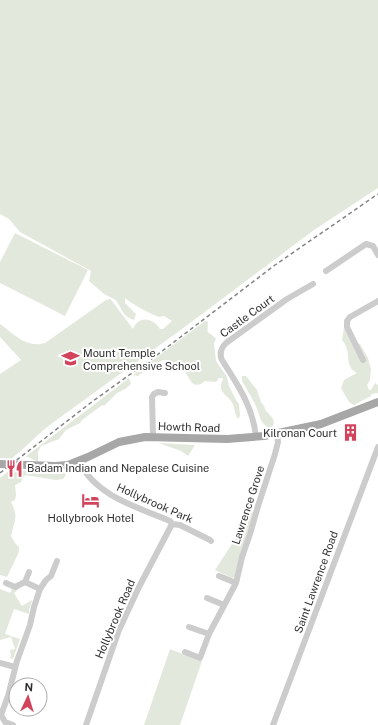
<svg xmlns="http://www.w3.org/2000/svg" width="378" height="725" font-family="'Public Sans',sans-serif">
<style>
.green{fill:#e3e8dc}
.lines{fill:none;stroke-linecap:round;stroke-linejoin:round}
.minor{stroke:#ccc;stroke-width:6}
.major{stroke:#a7a7a7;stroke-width:8}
.rail{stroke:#848484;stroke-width:1.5;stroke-dasharray:4 3;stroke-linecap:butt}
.labels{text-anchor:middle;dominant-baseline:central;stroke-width:4;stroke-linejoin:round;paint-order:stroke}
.street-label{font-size:11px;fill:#2f2f2f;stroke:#fff}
.poi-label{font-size:11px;fill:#2f2f2f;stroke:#fff;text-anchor:start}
</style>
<rect width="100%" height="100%" fill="#fff"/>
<path class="green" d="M0,0H378V188L314,230L182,329L47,427C35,437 24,449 11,459L0,458V374L21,360L0,337V324C14,334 27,349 45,343L106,300L110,299L112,301L133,329C139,315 153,318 160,329H163L172,321L164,316L159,317C148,313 134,305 125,298V303L136,314L134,320L129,318L124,314L116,300L104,294L89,281L91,271L20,232L9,219L0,214Z
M15,233L88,270L65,316L0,283V262Z
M205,321L208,322C207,339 207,328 216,339L214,343L216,361L227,377L229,386L236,400L239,404L240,416L238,419C234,413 235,406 231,401C225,393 217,392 223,379L222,378H219L216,382L205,381L201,384L196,385L192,383L182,367L168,360H163L147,369L138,376L133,375Z
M344,328L351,340L360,344L368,358L371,369L370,380L367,385L369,390H371L375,383L378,385V393L371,394V396L354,405L349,402L341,388L344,380L357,373C343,366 353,352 342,340Z
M242,376H246L257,390L261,402L264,406L266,411L272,417L274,422L273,426C270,428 268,428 265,425C261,422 260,418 259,414C256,405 251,396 246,388C244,383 241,382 242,376Z
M129,378L131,384L125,389L117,393L105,405L101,406L82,420L80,423L66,430L59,439L41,446L38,452V461C32,461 30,456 25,457Z
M159,443L195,445L188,456L181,451Z
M10,470L58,472L64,473L66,475L63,479L56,480L25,475L21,482L15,485L16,495L15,500L11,502C19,517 14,521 11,536L15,543L19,547V552L7,577L0,575V478Z
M254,510C248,532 239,554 235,577L232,578L215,570Z
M20,588L14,593L22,606L32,600V601L29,610V614L14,609L5,634L20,639L13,659L10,658L11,655L10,650L15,649L11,637L0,640V589L10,593L12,589Z
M170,649L202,661L180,725H144Z"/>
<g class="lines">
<path class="minor" d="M326,271L366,244L373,246L378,255
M363,360L347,327V321L350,317L378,301
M153,436L152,397L154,394L158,392L165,393
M256,437C253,407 238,385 222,360C219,353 221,348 226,343L287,299L313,284
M79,461C95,496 137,507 170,521L172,524L180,525L210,540L211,541
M219,576L236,583
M25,582L29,572
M6,583L15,587L25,582L40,589
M207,598L224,605
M189,627L209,634
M185,652L200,658L209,634L236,583L242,557L250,534L258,506L275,454L278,442L277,434
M0,663L15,667
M13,725L5,722L1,715L8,696L17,661L30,625L34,607L40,589L46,580L51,576L57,561
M86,725L119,630L139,587L172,524
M273,725L378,447"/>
<path class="major" d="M0,464L55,466L68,465L88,457L119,442L145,437L227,439L264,436L321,424L378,402"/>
<path class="rail" d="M0,473L93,401L153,358L275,265L378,194"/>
</g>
<defs>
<symbol id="school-bare" viewBox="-9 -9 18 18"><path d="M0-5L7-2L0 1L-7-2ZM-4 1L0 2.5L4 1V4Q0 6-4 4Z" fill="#d3445c" stroke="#fff" stroke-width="2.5" paint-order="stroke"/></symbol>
<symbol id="building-bare" viewBox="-9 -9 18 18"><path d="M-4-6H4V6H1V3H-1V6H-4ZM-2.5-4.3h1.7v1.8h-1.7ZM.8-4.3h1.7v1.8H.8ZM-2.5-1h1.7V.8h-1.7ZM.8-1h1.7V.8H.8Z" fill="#d3445c" stroke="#fff" stroke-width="2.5" paint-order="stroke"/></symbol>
<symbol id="restaurant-bare" viewBox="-9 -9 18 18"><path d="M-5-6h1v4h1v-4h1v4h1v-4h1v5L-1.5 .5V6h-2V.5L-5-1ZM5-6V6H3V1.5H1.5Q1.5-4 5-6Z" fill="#d3445c" stroke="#fff" stroke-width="2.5" paint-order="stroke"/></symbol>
<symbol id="hotel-bare" viewBox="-9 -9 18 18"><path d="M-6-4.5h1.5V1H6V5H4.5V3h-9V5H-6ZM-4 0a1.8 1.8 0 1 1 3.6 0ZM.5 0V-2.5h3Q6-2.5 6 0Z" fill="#d3445c" stroke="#fff" stroke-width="2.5" paint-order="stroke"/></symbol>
</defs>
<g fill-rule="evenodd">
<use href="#school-bare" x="58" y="346" width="25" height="25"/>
<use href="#building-bare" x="338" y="420" width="25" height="25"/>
<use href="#restaurant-bare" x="2" y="456" width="25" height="25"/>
<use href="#hotel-bare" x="78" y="488" width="25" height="25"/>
</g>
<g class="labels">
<g class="street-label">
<text transform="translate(247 316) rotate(-36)">Castle Court</text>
<text transform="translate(189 427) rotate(2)">Howth Road</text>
<text transform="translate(155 503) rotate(24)">Hollybrook Park</text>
<text transform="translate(248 505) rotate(-72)">Lawrence Grove</text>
<text transform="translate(316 582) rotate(-70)">Saint Lawrence Road</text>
<text transform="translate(115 619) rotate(-67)">Hollybrook Road</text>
</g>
<g class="poi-label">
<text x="83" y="353">Mount Temple<tspan x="83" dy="13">Comprehensive School</tspan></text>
<text x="337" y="433" text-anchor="end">Kilronan Court</text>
<text x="27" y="468">Badam Indian and Nepalese Cuisine</text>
<text x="91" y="518" text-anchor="middle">Hollybrook Hotel</text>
</g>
</g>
<g transform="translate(28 697) rotate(4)"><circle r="19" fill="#ffffff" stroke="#acacac"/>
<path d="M0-3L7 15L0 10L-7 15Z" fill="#d3445c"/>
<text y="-6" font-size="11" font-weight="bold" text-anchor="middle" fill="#2f2f2f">N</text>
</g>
</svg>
